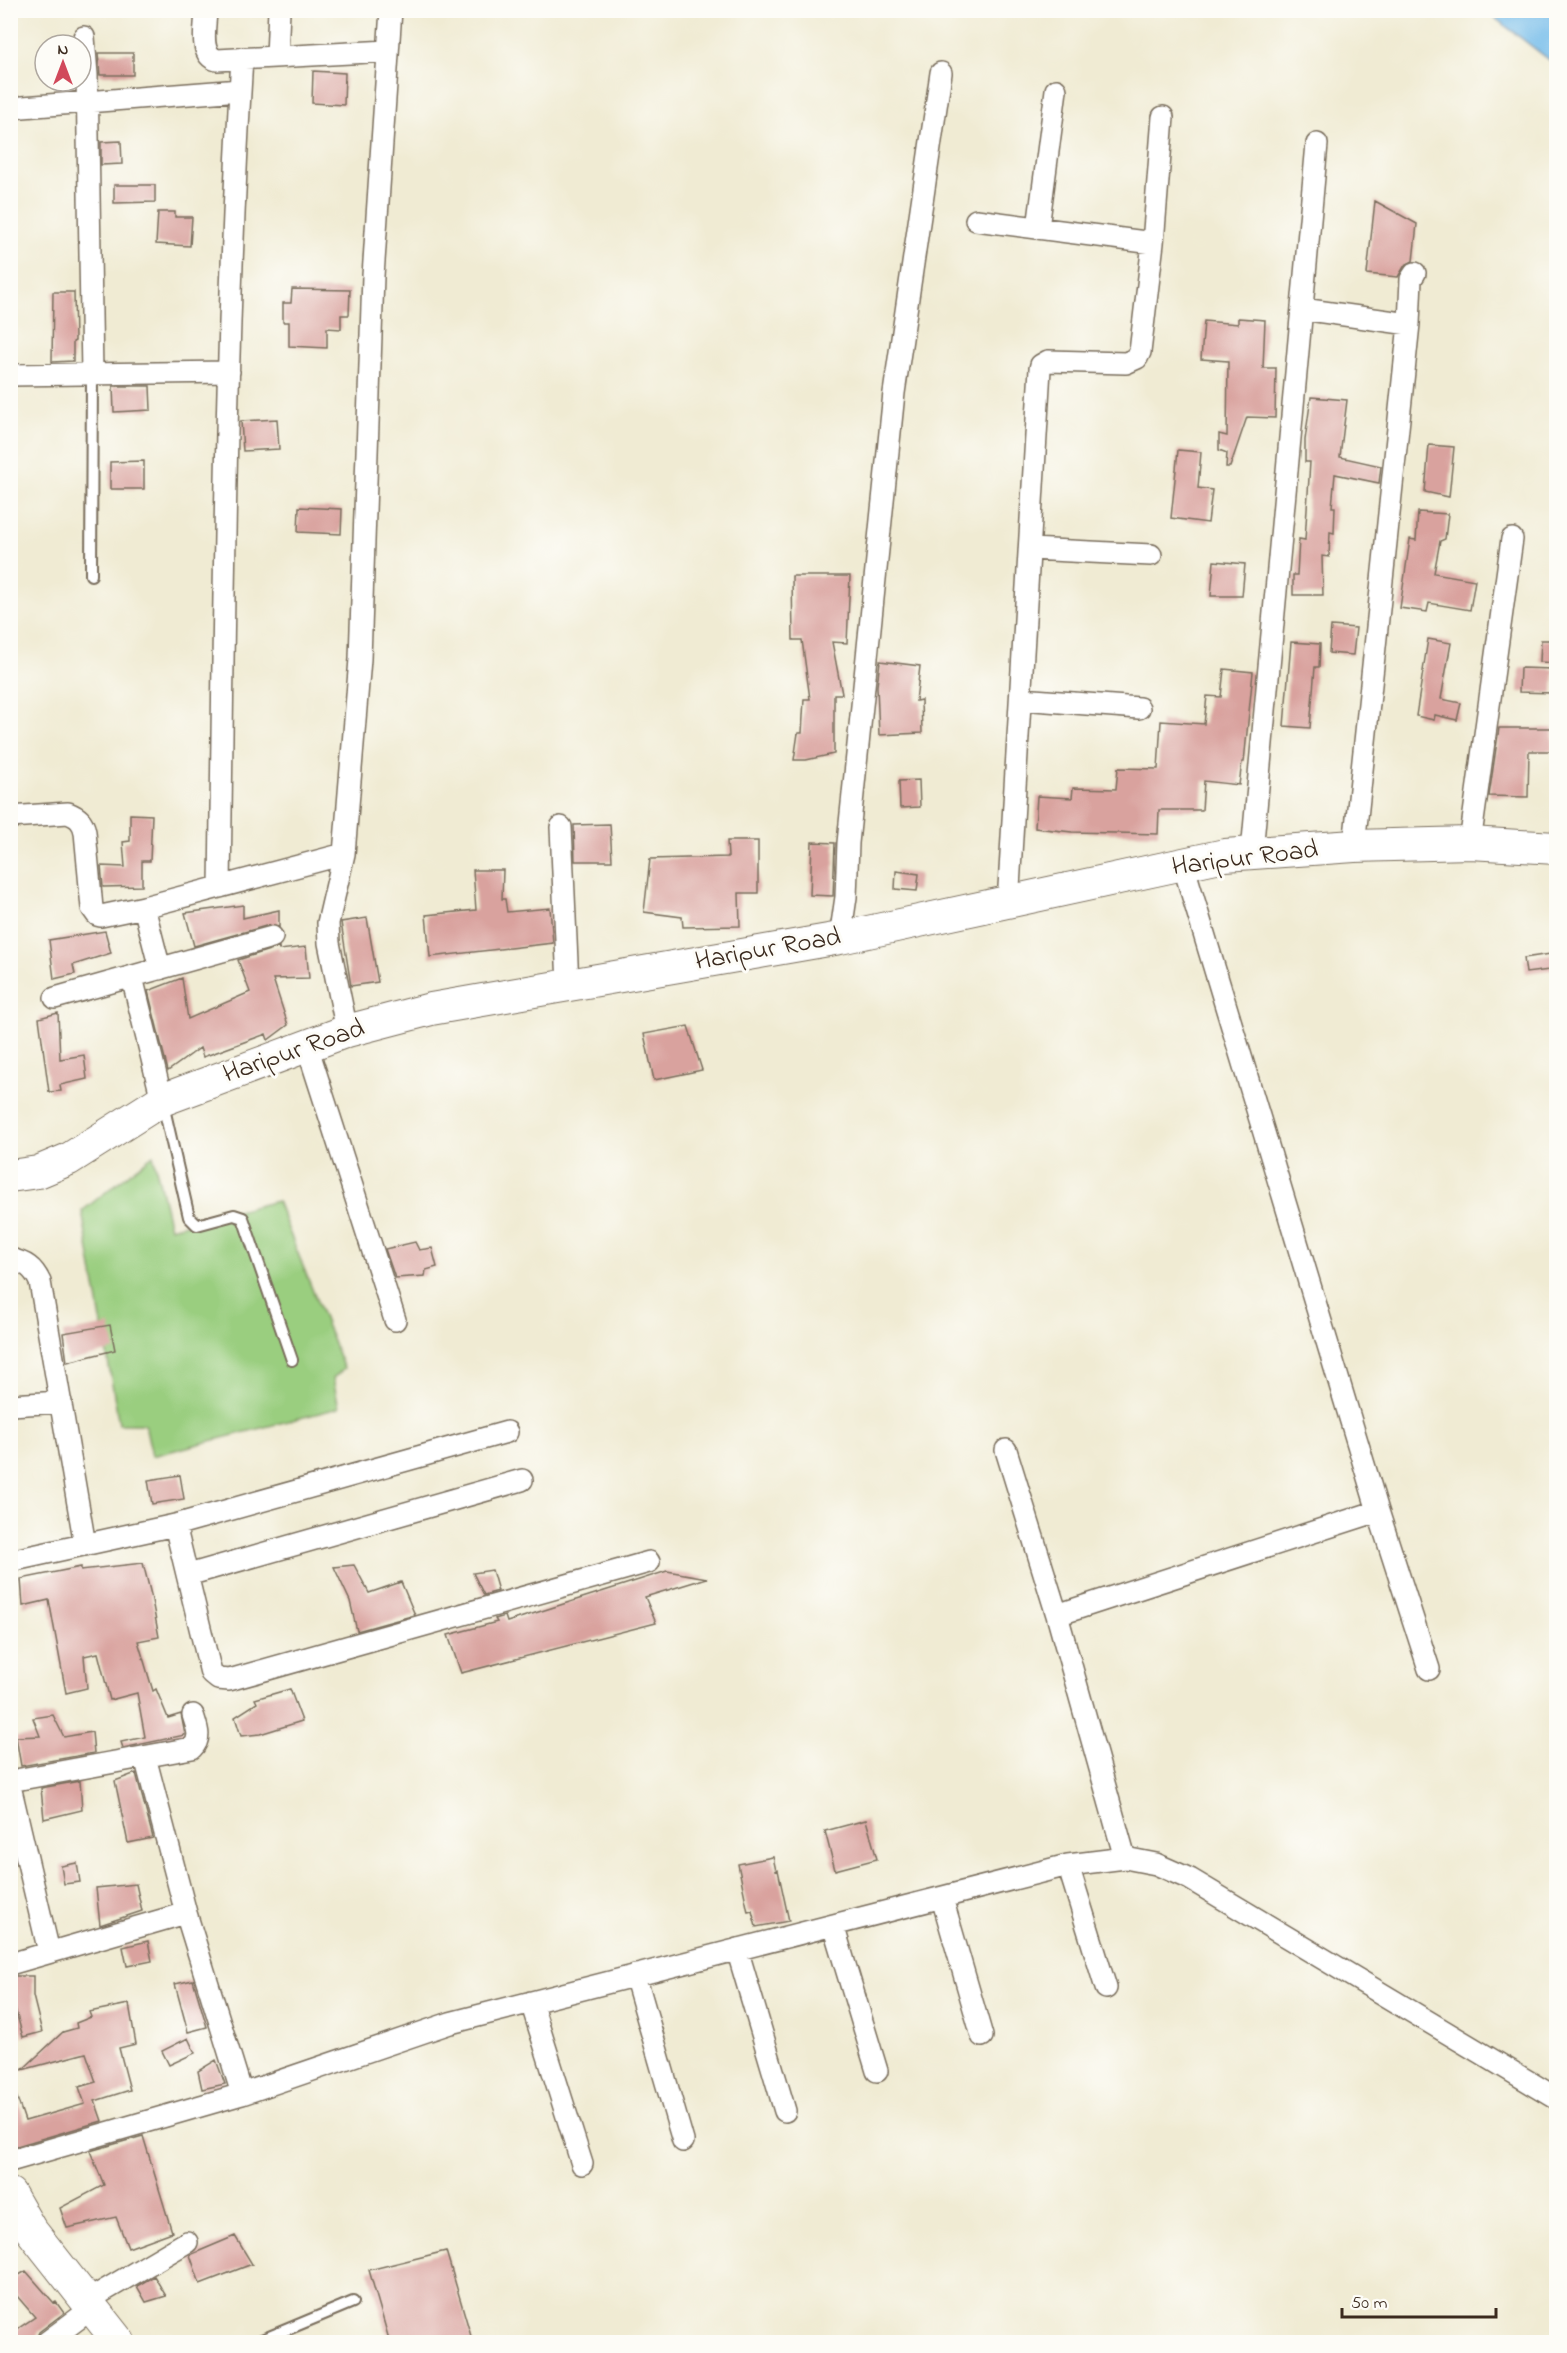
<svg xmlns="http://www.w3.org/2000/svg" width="1567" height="2353" font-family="'Indie Flower',sans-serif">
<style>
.green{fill:#9ace7f;stroke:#6a7c4e;stroke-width:1.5}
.water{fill:#72bbea;stroke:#567284;stroke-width:1.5}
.building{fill:#d9a29e}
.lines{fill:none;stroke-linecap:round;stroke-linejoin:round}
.lane-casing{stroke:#7a6e5d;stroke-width:14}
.street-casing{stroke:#7a6e5d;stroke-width:24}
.secondary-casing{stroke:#7a6e5d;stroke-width:34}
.lane{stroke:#fff;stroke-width:10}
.street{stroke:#fff;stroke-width:21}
.secondary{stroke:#fff;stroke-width:32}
.labels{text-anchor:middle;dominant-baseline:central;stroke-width:6;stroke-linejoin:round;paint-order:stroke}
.street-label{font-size:27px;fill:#3b2a1e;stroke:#fdfcf7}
</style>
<rect width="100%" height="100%" fill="#fdfcf7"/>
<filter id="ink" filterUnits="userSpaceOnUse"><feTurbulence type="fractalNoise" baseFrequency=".0167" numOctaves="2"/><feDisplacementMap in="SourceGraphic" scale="12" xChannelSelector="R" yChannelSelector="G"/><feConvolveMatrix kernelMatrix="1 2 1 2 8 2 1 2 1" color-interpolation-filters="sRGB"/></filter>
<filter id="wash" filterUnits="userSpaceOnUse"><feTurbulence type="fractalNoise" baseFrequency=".008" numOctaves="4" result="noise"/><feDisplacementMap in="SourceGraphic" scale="24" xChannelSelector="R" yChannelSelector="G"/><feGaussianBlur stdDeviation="1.35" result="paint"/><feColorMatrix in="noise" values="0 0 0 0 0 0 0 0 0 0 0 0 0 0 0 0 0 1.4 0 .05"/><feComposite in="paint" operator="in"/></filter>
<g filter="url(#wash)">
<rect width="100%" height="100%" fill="#f0ebd3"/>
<path class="green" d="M153,1155L170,1228L277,1201L344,1369L333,1378L339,1408L152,1456L145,1424H119L82,1211Z"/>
<path class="water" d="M1486,11H1556V65Z"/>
<g id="blocks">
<path class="building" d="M98,53H133V75H100Z
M313,71L345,73L344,105L312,103Z
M121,141L122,164L101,165V142Z
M114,185H155V202L114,203Z
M1375,201L1417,224L1413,261L1405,265L1398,277L1367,274Z
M158,212H175V217H192L190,246L156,244Z
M292,289L350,290L349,315H341V329L327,328V348L289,346V322H283V303H291Z
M53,292H74L75,341L73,342V361L52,362Z
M1238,318L1265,320L1263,368H1276L1275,418L1247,417L1230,467H1226L1227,453L1219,450V434L1227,436L1228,361L1201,359L1204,321L1238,324Z
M113,386H150L151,410L114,412Z
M1311,397L1347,400L1340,457L1381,466L1379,483L1335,474L1332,507H1335L1334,533L1330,532L1329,557L1322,556L1323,595H1293V575H1297L1299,539L1305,540L1310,462H1305V440Z
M277,419L279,449L243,451L241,421Z
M1429,445L1454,447L1449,497L1425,492Z
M1178,450L1201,452L1198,488L1212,490L1208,523L1171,518Z
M144,461V489H110V462Z
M299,507L342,509L341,534L298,532Z
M1418,512L1448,514L1445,539L1440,541L1434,573L1475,580L1470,610L1429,603L1427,612L1400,608L1410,539L1416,540Z
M1214,561L1245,564L1242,596H1211Z
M792,576H850L847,643L832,642L842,694H834V754L806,760H794L798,733H802L804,699H810L802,640H793Z
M1331,626L1356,628L1353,655L1329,653Z
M1428,639L1451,643L1441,699L1461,703L1457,720L1435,715L1434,720L1416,716Z
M1541,640H1557V663L1540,662Z
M1291,642L1320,644L1319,667H1315L1310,728L1284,726Z
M880,661L920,666L916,701L921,700L922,733L879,735L877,686Z
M1520,668L1554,669L1553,693L1519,692Z
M1224,669L1253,672L1244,762H1242L1239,785L1204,781L1202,810H1159L1158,834L1072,832L1035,828L1037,796L1072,798L1073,788L1116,789L1118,768L1158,769L1161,721L1204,724L1207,696L1221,697Z
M1499,728H1553V751H1529L1528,797L1489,796Z
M919,780L920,807L900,808L899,781Z
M130,814L152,815L150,861H142V886L103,887L101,866L125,867L123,842L130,841Z
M610,824L612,861H575L574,825Z
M727,841H758V893H739L740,926L683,927L682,917L644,912L650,859L728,857Z
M812,842L835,843L833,896L810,895Z
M473,870H503L502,899H505L507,912L550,908L553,943L430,957L426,915L476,910Z
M896,871L919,874L917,891L895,889Z
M243,905V918L279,910V927L269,925L194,946L185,913Z
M367,918L378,982L351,986L341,922Z
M105,931L111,953L73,965L75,974L54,979L49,940Z
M279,947V950L306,947L309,978L273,979L288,1025L268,1040L266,1034L203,1057L200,1048L168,1071L148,991L182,978L188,1019L250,992L238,960Z
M1557,953V969L1526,973L1524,958Z
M58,1013L60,1059L84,1055L87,1079L60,1085L61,1091L49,1092L39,1018Z
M688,1026L702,1070L654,1080L644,1034Z
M415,1242L419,1250L432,1248L437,1267L426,1270L425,1276L395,1278L385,1249Z
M110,1325L115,1350L67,1362L63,1333Z
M180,1475L184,1499L152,1504L148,1480Z
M143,1563L151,1595L159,1637L138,1641L153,1691L156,1689L168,1718L181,1714L185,1735L123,1748L121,1742L145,1737L137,1693L110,1700L98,1653L84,1656L87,1688L66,1693L49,1600L23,1606L21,1579L81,1567V1570Z
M354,1565L369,1593L401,1582L415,1615L357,1631L350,1601L334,1567Z
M492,1570L498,1591L484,1595L473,1573Z
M667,1571L707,1578L645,1597L656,1623L461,1673L448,1635L497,1622L495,1619L505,1616L507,1622Z
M290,1689L302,1721L260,1734L241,1736L235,1717L257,1703L255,1699Z
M53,1715L64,1737L92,1732L94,1753L21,1766L16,1737L40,1736L33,1718Z
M136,1773L153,1838L128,1843L115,1781Z
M80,1781L82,1810L44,1819L41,1788Z
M866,1820L877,1859L835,1870L825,1831Z
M773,1857L776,1871L778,1870L789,1921L756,1927L752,1911L748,1912L738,1864Z
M77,1863L80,1882L64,1884L61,1866Z
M136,1884L142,1911L100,1925L96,1888Z
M148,1941L152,1961L127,1966L123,1947Z
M10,1976H33V1996L42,2032L23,2037L10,1990Z
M193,1980L207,2027L188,2032L175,1984Z
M129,2004L136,2044L119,2048L130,2090L95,2101L102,2121L10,2148V2086H13L25,2121L85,2104L79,2087L96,2082L86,2053L22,2070L63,2032L77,2028L76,2023L91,2017L89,2012Z
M188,2038L195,2053L169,2065L162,2051Z
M216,2060L225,2084L202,2089L198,2071Z
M143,2136L172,2232L128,2248L116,2217L67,2228L60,2208L104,2185L90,2151Z
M235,2236L252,2264L200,2284L190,2255Z
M446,2251L473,2343H390L369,2270Z
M26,2271L54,2303L56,2302L64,2313L39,2332L34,2343H10V2334L35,2317L10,2288V2280Z
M154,2276L166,2296L146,2302L137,2286Z"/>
</g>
</g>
<g filter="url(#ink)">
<use href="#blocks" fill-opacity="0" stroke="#7a6e5d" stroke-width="1.5"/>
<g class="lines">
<defs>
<path id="lane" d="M91,575L92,374
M163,1104L189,1217L197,1225L234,1215L243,1218L292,1360
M257,2342L353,2302"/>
<path id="street" d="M206,10C206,25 198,55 217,60L388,51
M84,37L87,75L92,374
M277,56L279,10
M10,108L240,90
M976,220L1153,243
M1038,228L1056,90
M1302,309L1409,324
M10,375L229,372
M1030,549L1151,555
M1021,699L1139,708
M10,817L68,813C78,817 83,821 85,832L92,908L97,915L101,916L144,907L344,854
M561,827L568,985
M1470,843L1512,539
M1354,846L1409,324L1411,279L1415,273
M1252,852L1317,144
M1183,864L1378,1511L1429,1669
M220,887C224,610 225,334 242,58
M1008,904L1040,369L1041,365L1048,361L1126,363L1137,358L1140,352L1153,243L1163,117
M144,907L160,969
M840,938L846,897L848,843L894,393L941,73
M132,977L162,1100
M55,998L272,937
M347,1031L329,943L328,923L344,854L360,659L373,276L391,10
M307,1046L395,1320
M10,1259C26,1263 33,1267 40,1282L85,1545
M10,1405L61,1402
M1006,1450L1057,1615L1125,1858
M175,1525L211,1673L218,1679L229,1680L649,1562
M10,1561L175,1525L507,1432
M188,1575L522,1480
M1057,1615L1378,1511
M145,1757L186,1913L242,2094
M10,1781L192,1748C202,1738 197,1728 193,1715
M10,1786L49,1952
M1068,1865L1106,1988
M942,1898L982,2036
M833,1925L877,2071
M737,1949L785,2111
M10,1964L186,1913
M635,1975L683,2141
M531,2002L582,2164
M10,2161L242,2094L450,2023L1068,1865L1125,1858L1156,1864L1190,1879L1556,2098
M85,2302L187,2242
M47,2342L91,2309"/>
<path id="secondary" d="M10,1176L38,1172L69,1159L162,1100L347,1031L431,1009L840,938L1225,855L1354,846L1470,843L1556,848
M10,2194L30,2229L119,2342"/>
</defs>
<use href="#lane" class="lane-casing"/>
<use href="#street" class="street-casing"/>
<use href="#secondary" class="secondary-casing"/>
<use href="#lane" class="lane"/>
<use href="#street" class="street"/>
<use href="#secondary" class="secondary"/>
</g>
</g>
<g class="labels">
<g class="street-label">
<text transform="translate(1245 859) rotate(-7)">Haripur Road</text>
<text transform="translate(768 950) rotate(-10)">Haripur Road</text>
<text transform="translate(294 1052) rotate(-19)">Haripur Road</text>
</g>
</g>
<rect width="1567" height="2353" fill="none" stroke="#fdfcf7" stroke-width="36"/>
<g transform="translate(63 63)"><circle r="28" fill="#fdfcf7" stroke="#afa8a0" stroke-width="1.5"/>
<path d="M0-4.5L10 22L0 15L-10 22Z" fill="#d1495b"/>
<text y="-9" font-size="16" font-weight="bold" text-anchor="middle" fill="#3b2a1e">N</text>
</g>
<path d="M1342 2308v9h154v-9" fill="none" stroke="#3b2a1e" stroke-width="3"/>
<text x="1351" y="2308" font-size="18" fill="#3b2a1e" stroke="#fdfcf7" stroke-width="4.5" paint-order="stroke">50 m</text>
</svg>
